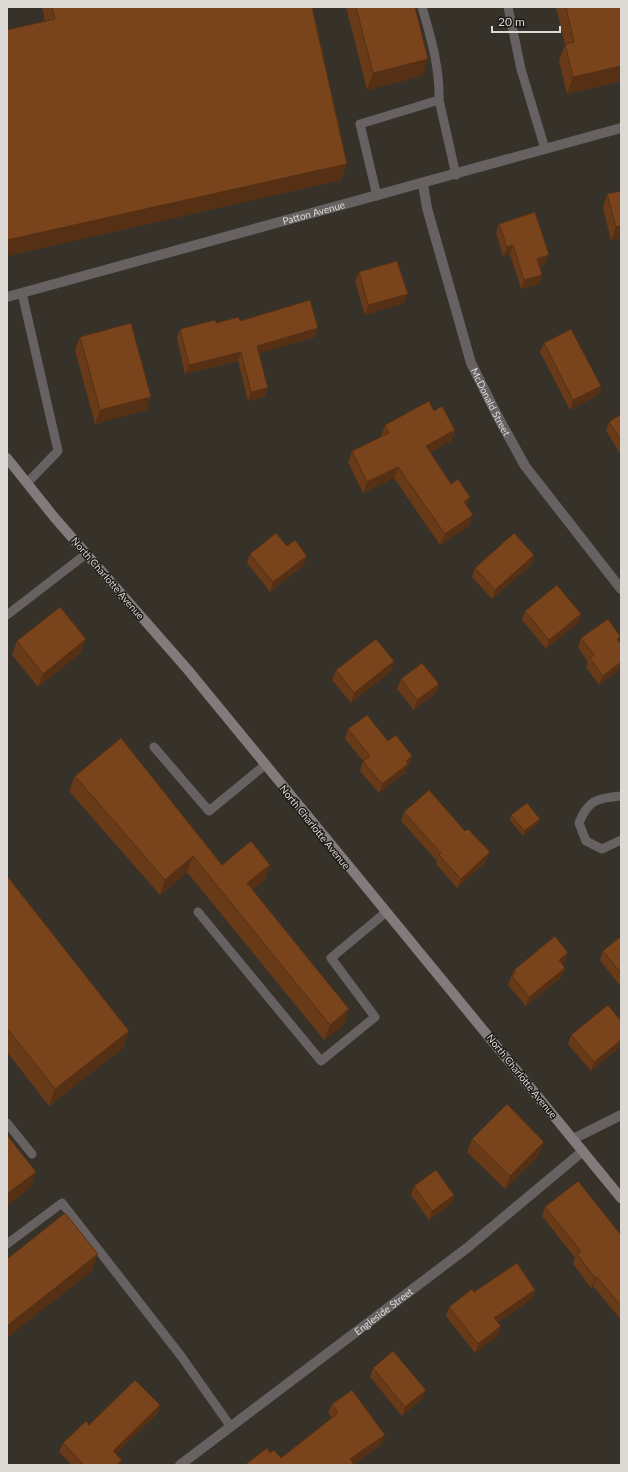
<svg xmlns="http://www.w3.org/2000/svg" width="628" height="1472" font-family="Lato,sans-serif">
<style>
.lines{fill:none;stroke-linecap:round;stroke-linejoin:round}
.service{stroke:#676162;stroke-width:9}
.minor{stroke:#676162;stroke-width:10}
.tertiary{stroke:#676162;stroke-width:10}
.secondary{stroke:#837b7b;stroke-width:10}
.wall{fill:#683a18}
.shaded-wall{fill:#553014}
.building{fill:#79441c;stroke:#553014}
.labels{text-anchor:middle;dominant-baseline:central;stroke-width:3;stroke-linejoin:round;paint-order:stroke}
.street-label{font-size:10px;fill:#dddad6;stroke:#1c1a16}
</style>
<rect width="100%" height="100%" fill="#36322a"/>
<g class="lines">
<path class="service" d="M422,7C431,38 440,68 439,100
M508,7L521,69L545,149
M377,196L360,124L439,100L456,175
M22,293L58,451L27,483
M7,615L86,554
M154,747L209,811L265,765
M621,796C597,798 588,800 579,823L586,841L602,849L621,840
M198,912L321,1061L375,1017L331,958L385,913
M7,1123L32,1154
M7,1244L62,1203L181,1356L231,1427"/>
<g class="minor">
<path id="s1" d="M423,184L427,208L471,363L498,417L525,466L621,589"/>
<path d="M573,1139L621,1115"/>
<path id="s2" d="M180,1465L467,1248L583,1151"/>
</g>
<path class="tertiary" id="s3" d="M7,297L621,128"/>
<path class="secondary" d="M7,458L54,517L188,670L621,1198"/>
</g>
<path class="wall" d="M42,7H312L347,164L341,180L7,256V30L45,21Z
M346,7H415L422,76L367,90Z
M556,7H621V81L567,94L559,61L565,45Z
M607,194L621,238L611,240L603,208Z
M499,224L545,264L540,266L542,275L539,284L521,289L510,254L503,256L496,233Z
M359,272L404,303L365,315L355,281Z
M240,321L315,337L259,353L268,388L264,397L248,401L238,361L185,374L177,338L180,329L216,323Z
M80,337L151,397L146,410L95,424L75,350Z
M544,343L601,386L598,395L570,410L540,352Z
M434,411L455,430L451,441L430,452L451,484L470,497L467,506L473,515L469,526L440,545L394,478L363,493L348,462L352,451L381,437V436L385,425Z
M621,414V455L606,431L609,422Z
M287,546L304,565L270,592L247,563L250,554Z
M534,555L531,565L492,599L472,577L475,568Z
M525,611L581,614L578,623L546,649L522,620Z
M620,636L599,685L586,667L588,662L578,647L581,638Z
M17,641L81,653L38,687L12,655Z
M394,661L391,671L351,703L332,680L336,670Z
M401,679L439,684L436,693L414,710L397,689Z
M348,729L412,756L409,765L407,766L405,773L379,793L360,771L363,761L345,739Z
M75,776L222,865H270L265,880L252,890L344,1025L324,1040L187,872L160,895L69,791Z
M404,812L486,862L457,888L436,864L437,861L401,821Z
M511,815L540,819L538,823L523,836L510,820Z
M7,876L129,1031L123,1048L49,1106L7,1052Z
M621,938V985L620,986L600,960L603,951Z
M565,962L562,964V977L526,1006L508,985L514,970Z
M621,1021V1046L591,1071L568,1044L571,1035Z
M472,1139L539,1155L505,1189L467,1152Z
M414,1186L454,1195L451,1204L429,1220L411,1195Z
M545,1207L621,1235V1320L593,1286L591,1288L573,1264L575,1258L542,1216Z
M474,1292L532,1299L498,1322V1336L475,1353L446,1316L449,1307Z
M373,1368L426,1390L422,1399L402,1416L370,1377Z
M332,1404L385,1435L381,1445L353,1465H246V1464L270,1453L281,1458L332,1418L328,1413Z
M160,1405L157,1414L116,1454L122,1460L120,1465H72L59,1452L63,1443L89,1425Z"/>
<path class="shaded-wall" d="M428,59L422,76L367,90L373,73Z
M621,66V81L567,94L573,77Z
M347,164L341,180L7,256V240Z
M621,226V238L611,240L616,227Z
M513,245L510,254L503,256L507,247Z
M549,255L545,264L534,268L537,259Z
M542,275L539,284L521,289L524,280Z
M408,294L404,303L365,315L368,305Z
M318,328L315,337L254,355L257,346Z
M241,352L238,361L185,374L189,365Z
M601,386L598,395L570,410L573,400Z
M268,388L264,397L248,401L251,392Z
M151,397L146,410L95,424L100,410Z
M455,430L451,441L422,457L426,446Z
M398,467L394,478L363,493L367,482Z
M470,497L466,509L464,502Z
M473,515L469,526L440,545L445,534Z
M534,555L531,565L492,599L495,590Z
M307,556L304,565L270,592L273,582Z
M581,614L578,623L546,649L549,640Z
M86,639L81,653L38,687L43,674Z
M394,661L391,671L351,703L354,693Z
M621,662V669L599,685L603,676Z
M439,684L436,693L414,710L417,700Z
M412,756L409,765L407,766L405,773L379,793L382,784L406,761Z
M540,819L538,823L523,836L524,831Z
M490,852L486,862L457,888L461,879Z
M193,856L187,872L160,895L165,880Z
M270,865L265,880L241,899L247,883Z
M568,953L565,962L556,969L559,960Z
M565,968L562,977L526,1006L529,997Z
M349,1009L344,1025L324,1040L330,1025Z
M129,1031L123,1048L49,1106L55,1089Z
M621,1040V1046L591,1071L594,1062Z
M544,1142L539,1155L505,1189L510,1176Z
M36,1172L30,1188L7,1206V1194Z
M454,1195L451,1204L429,1220L432,1211Z
M98,1254L92,1271L7,1338V1326Z
M597,1277L593,1286L591,1288L595,1278Z
M535,1290L532,1299L491,1327L494,1318Z
M501,1326L498,1336L475,1353L478,1344Z
M426,1390L422,1399L402,1416L405,1407Z
M160,1405L157,1414L110,1460L113,1451Z
M385,1435L381,1445L353,1465H348L350,1459Z
M122,1460L120,1465H116Z"/>
<path class="building" d="M52,7H312L347,164L7,240V30L55,19Z
M356,7H415L428,59L373,73Z
M566,7H621V66L573,77L565,44L574,42Z
M621,191V226L616,227L607,194Z
M535,212L549,255L537,259L542,275L524,280L513,245L507,247L499,224Z
M397,261L408,294L368,305L359,272Z
M310,300L318,328L257,346L268,388L251,392L241,352L189,365L180,329L215,320L216,323L239,317L240,321Z
M131,323L151,397L100,410L80,337Z
M571,329L601,386L573,400L544,343Z
M429,401L434,411L442,406L455,430L426,446L451,484L458,479L470,497L464,502L473,515L445,534L398,467L367,482L352,451L389,433L385,425Z
M621,414V440L609,422Z
M276,533L287,546L295,540L307,556L273,582L250,554Z
M514,533L534,555L495,590L475,568Z
M557,585L581,614L549,640L525,611Z
M60,607L86,639L43,674L17,641Z
M608,619L620,636L617,639L621,644V662L603,676L590,658L594,655L581,638Z
M376,639L394,661L354,693L336,670Z
M422,663L439,684L417,700L401,679Z
M367,715L388,741L396,735L412,756L406,761L408,764L382,784L363,761L370,756L348,729Z
M121,738L222,865L251,841L270,865L247,883L349,1009L330,1025L193,856L165,880L75,776Z
M429,790L465,831L468,829L490,852L461,879L439,855L441,853L404,812Z
M527,803L540,819L524,831L511,815Z
M7,876L129,1031L55,1089L7,1028Z
M555,936L568,953L559,960L565,968L529,997L512,976L516,972L514,970Z
M620,937L621,938V973L603,951Z
M608,1005L621,1021V1040L594,1062L571,1035Z
M507,1104L544,1142L510,1176L472,1139Z
M7,1135L36,1172L7,1194Z
M436,1170L454,1195L432,1211L414,1186Z
M578,1181L621,1235V1306L597,1277L595,1278L577,1254L581,1251L545,1207Z
M65,1213L98,1254L7,1326V1259Z
M517,1263L535,1290L494,1318L501,1326L478,1344L449,1307L472,1289L474,1292Z
M393,1351L426,1390L405,1407L373,1368Z
M135,1380L160,1405L113,1451L122,1460L116,1465H84L63,1443L86,1421L89,1425Z
M352,1390L385,1435L350,1459L353,1463L351,1465H247L246,1464L267,1448L270,1453L274,1450L281,1458L338,1413L332,1404Z"/>
<g class="labels">
<g class="street-label">
<text stroke="none"><textPath href="#s3" startOffset="318">Patton Avenue</textPath></text>
<text stroke="none"><textPath href="#s1" startOffset="229">McDonald Street</textPath></text>
<text transform="translate(108 578) rotate(49)">North Charlotte Avenue</text>
<text transform="translate(315 827) rotate(51)">North Charlotte Avenue</text>
<text transform="translate(522 1076) rotate(51)">North Charlotte Avenue</text>
<text stroke="none"><textPath href="#s2" startOffset="255">Engleside Street</textPath></text>
</g>
</g>
<rect width="628" height="1472" fill="none" stroke="#dddad6" stroke-width="16"/>
<path d="M492 26v6h68v-6" fill="none" stroke="#dddad6" stroke-width="2"/>
<text x="498" y="26" font-size="12" fill="#dddad6" stroke="#1c1a16" stroke-width="3" paint-order="stroke">20 m</text>
</svg>
